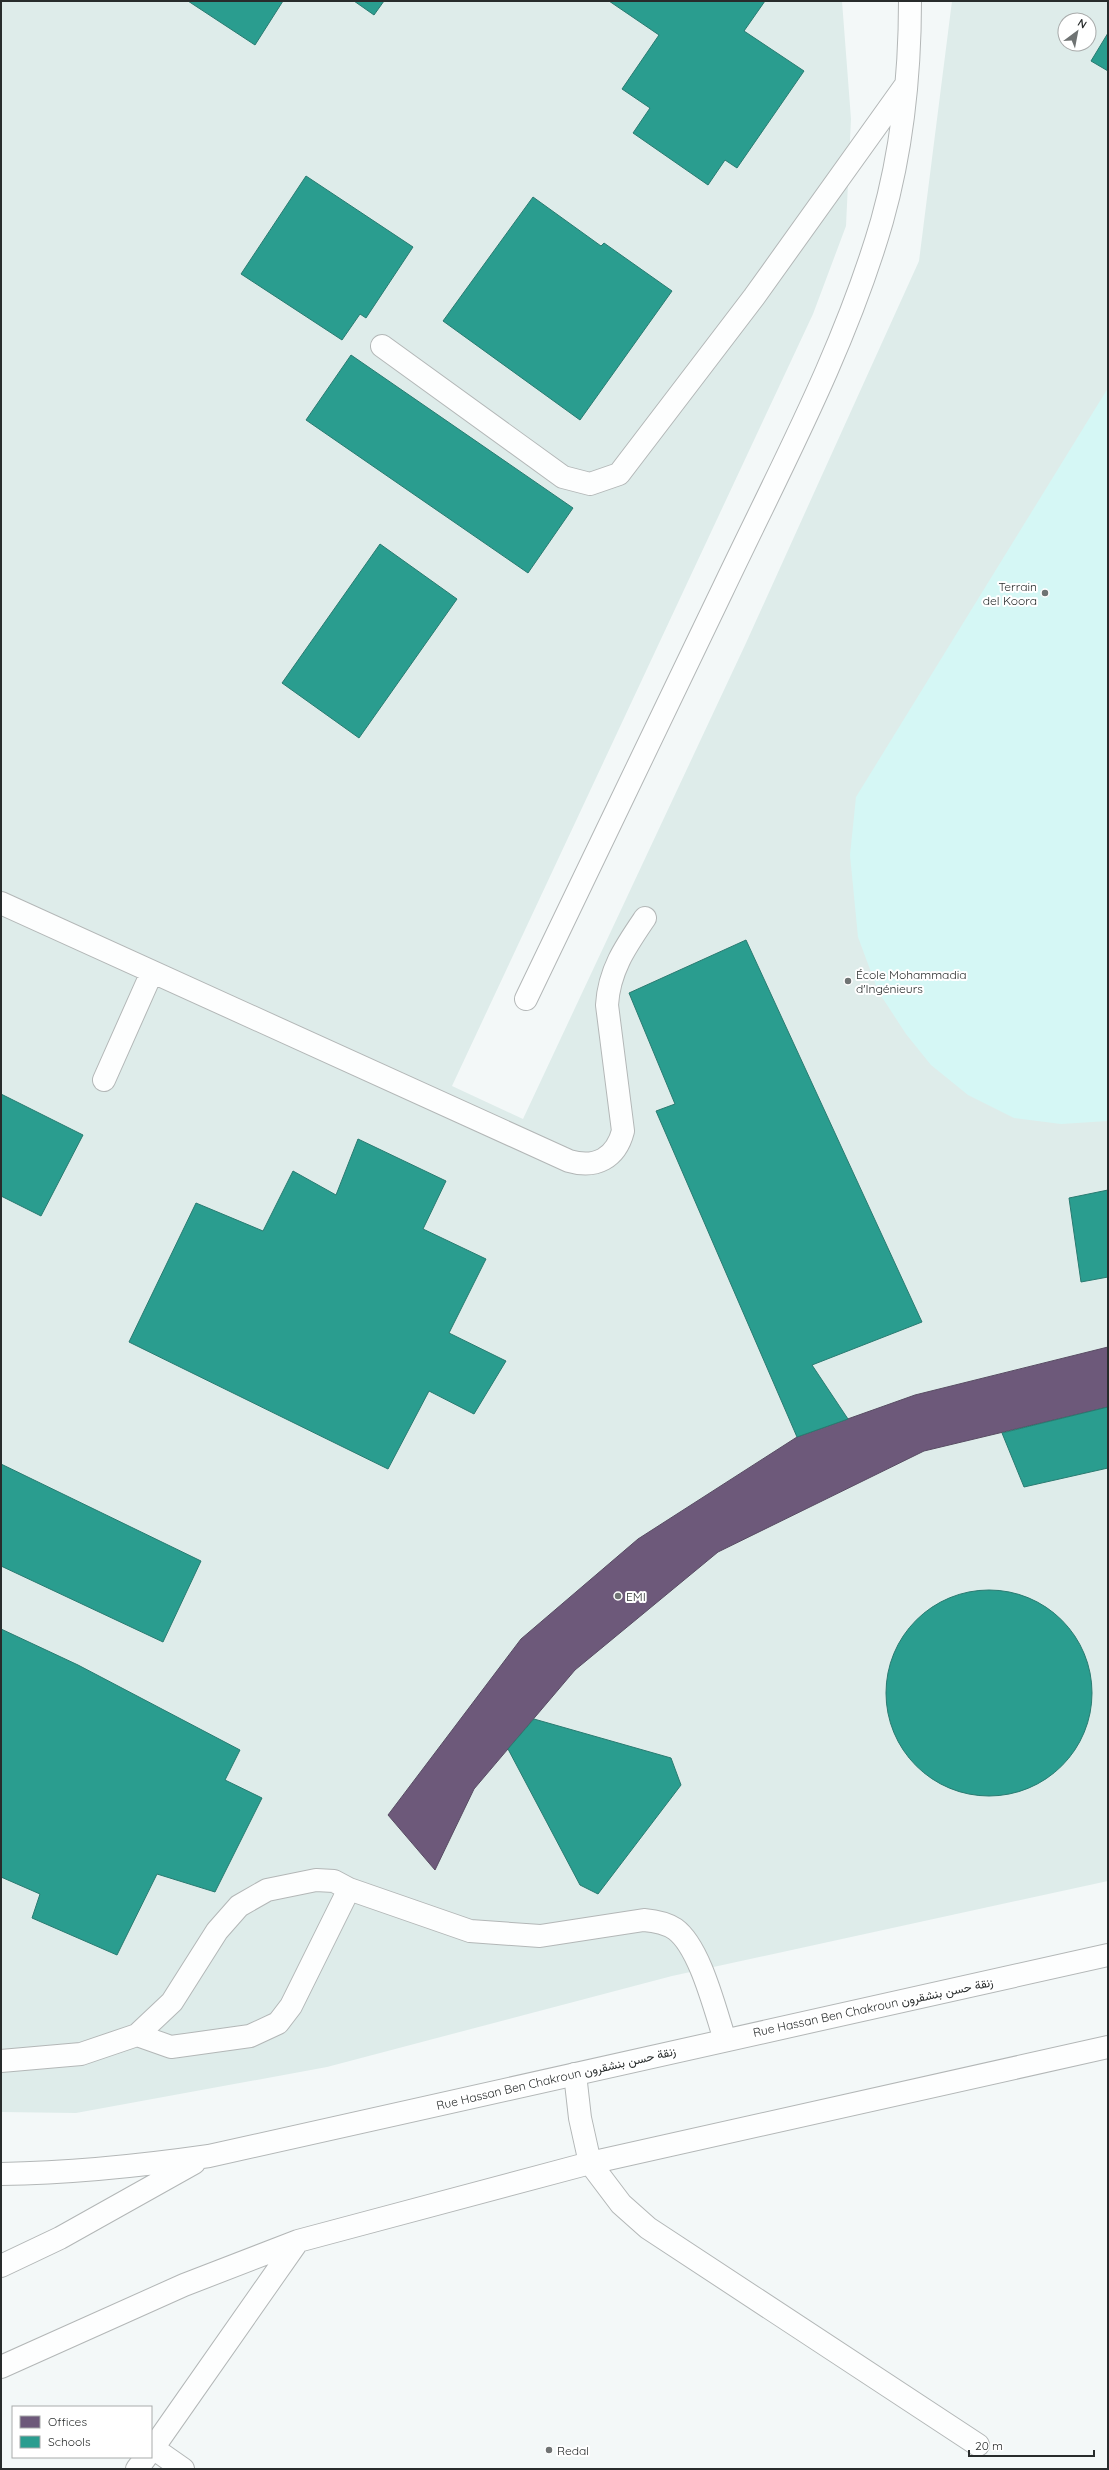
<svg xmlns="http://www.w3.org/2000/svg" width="1109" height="2470" font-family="Quicksand,Vazirmatn,sans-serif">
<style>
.built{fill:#deecea;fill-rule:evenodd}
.green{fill:#d5f7f5}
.offices{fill:#6d597a;stroke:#584c63}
.schools{fill:#2a9d8f;stroke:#297b71}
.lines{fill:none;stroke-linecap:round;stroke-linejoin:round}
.service-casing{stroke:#b3b7b7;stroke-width:24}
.minor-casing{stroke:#b3b7b7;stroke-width:24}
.service{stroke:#fdfefe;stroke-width:22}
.minor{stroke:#fdfefe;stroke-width:22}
.poi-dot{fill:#6f7373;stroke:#fff;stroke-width:1.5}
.labels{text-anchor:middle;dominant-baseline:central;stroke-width:4;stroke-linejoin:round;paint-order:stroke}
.poi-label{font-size:12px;fill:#282c2c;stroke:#fff;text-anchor:start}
.street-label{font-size:12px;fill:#282c2c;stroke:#fff}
</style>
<rect width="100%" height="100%" fill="#f3f8f8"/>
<path class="built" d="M1,1H842L851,119L846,226L813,314L452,1086L523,1119L746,643L919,261L952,1H1108V1881L672,1976L327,2067L76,2113L1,2112ZM1065,20H1089V44H1065Z"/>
<path class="green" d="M1108,388V1121L1061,1124L1014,1118L968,1095L931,1065L906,1034L878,991L858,937L850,855L856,797Z"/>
<path class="offices" d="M1108,1347V1407L924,1451L718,1552L575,1670L474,1789L435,1870L388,1815L521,1639L638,1539L797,1437L915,1395Z"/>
<path class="schools" d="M188,1H283L255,45Z
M354,1H384L374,15Z
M609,1H765L744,31L804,71L737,168L725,160L708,185L633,133L650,108L622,89L659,35Z
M1108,33V71L1091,61Z
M306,176L413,247L366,318L360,314L342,340L241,274Z
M533,197L601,246L604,243L672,291L580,420L443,321Z
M351,355L573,508L528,573L306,420Z
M380,544L457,599L359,738L282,683Z
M746,940L922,1322L812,1365L848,1419L797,1437L656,1111L675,1104L629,993Z
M1,1094L83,1135L41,1216L1,1196Z
M358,1139L446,1181L423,1229L486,1259L449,1333L506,1361L474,1414L429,1391L388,1469L129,1342L196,1203L263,1231L293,1171L336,1195Z
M1108,1190V1277L1081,1282L1069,1198Z
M1108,1407V1468L1024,1487L1002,1433Z
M1,1464L201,1561L163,1642L1,1566Z
M886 1693a103 103 0 1 1 206 0a103 103 0 1 1-206 0Z
M1,1629L78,1665L240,1750L225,1780L262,1798L215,1892L157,1874L117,1955L32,1918L40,1894L1,1877Z
M534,1719L671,1758L681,1785L598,1894L580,1885L508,1749Z"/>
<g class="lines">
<defs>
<path id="service" d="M1,903L569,1161C596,1169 616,1158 623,1131L607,1005C609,970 626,946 645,918
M104,1080L152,972
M137,2035L171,2047L250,2036L278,2023L291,2006L349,1889
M1,2061L81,2054L137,2035L172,2002L217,1931L239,1906L267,1890L316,1880L334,1881L349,1889L470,1931L540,1936L644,1920C655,1921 666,1923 675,1929C700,1947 715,2010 725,2040
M575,2074L580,2118L590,2163L621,2204L648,2228L978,2445
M1,2367L184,2285L298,2241L590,2163L1108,2047
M153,2448L183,2469
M151,2451L298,2241
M137,2469L146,2457"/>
<path id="minor" d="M382,346L563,477L590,484L619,474L754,297L905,86
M526,999C592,862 657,726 723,589C780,469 845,349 882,221C902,150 910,75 910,1
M1,2174C71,2173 139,2166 209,2156L1108,1955
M1,2266L60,2238L194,2163"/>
</defs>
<use href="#service" class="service-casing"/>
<use href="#minor" class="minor-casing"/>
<use href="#service" class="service"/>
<use href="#minor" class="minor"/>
</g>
<g class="poi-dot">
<circle cx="1045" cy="593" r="4"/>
<circle cx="848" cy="981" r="4"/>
<circle cx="618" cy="1596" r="4"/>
<circle cx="549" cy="2450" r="4"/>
</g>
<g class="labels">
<g class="poi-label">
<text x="1037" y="586" text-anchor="end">Terrain<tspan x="1037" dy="14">del Koora</tspan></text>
<text x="856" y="974">École Mohammadia<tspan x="856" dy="14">d'Ingénieurs</tspan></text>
<text x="626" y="1596">EMI</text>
<text x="557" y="2450">Redal</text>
</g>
<g class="street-label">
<text transform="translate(873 2007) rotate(-12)">Rue Hassan Ben Chakroun زنقة حسن بنشقرون</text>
<text transform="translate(556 2078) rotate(-13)">Rue Hassan Ben Chakroun زنقة حسن بنشقرون</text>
</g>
</g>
<rect width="1109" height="2470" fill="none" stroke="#282c2c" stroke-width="4"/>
<rect x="12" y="2406" width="140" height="52" fill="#ffffff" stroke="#a9abab"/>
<rect x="20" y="2416" width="20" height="12" fill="#6d597a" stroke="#a9abab"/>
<text x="48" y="2426" font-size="12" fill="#282c2c">Offices</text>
<rect x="20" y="2436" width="20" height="12" fill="#2a9d8f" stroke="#a9abab"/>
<text x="48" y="2446" font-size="12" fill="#282c2c">Schools</text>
<g transform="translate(1077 32) rotate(32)"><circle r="19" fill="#ffffff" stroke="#a9abab"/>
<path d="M0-3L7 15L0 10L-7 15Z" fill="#6f7373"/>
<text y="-6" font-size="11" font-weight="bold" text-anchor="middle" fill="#282c2c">N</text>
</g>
<path d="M969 2450v6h125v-6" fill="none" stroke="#282c2c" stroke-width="2"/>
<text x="975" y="2450" font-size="12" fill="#282c2c" stroke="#ffffff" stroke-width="3" paint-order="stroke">20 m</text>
</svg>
